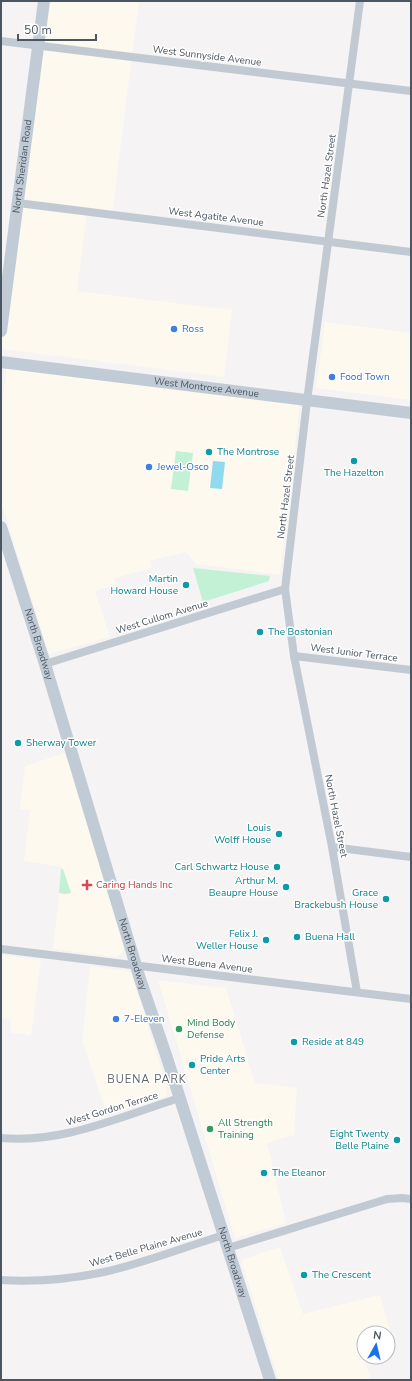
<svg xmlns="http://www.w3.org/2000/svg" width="412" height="1381" font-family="'Nunito Sans',sans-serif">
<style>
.commercial{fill:#fdf9ef}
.green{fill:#c3f1d5}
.water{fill:#90daee}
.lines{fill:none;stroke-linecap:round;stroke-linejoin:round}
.street{stroke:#c1cad2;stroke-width:8}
.secondary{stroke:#c1cbd6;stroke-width:12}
.shop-dot{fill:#3f7fe0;stroke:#fff;stroke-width:1.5}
.culture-dot{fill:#0f9aa8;stroke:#fff;stroke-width:1.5}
.health-dot{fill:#e0444e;stroke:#fff;stroke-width:1.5}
.leisure-dot{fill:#2e9e5b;stroke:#fff;stroke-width:1.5}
.labels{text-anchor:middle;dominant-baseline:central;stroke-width:3;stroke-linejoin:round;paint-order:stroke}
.street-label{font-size:10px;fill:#4a5661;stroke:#fff}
.shop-label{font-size:10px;fill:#366cbe;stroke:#fff;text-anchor:start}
.culture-label{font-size:10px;fill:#0d838f;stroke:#fff;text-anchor:start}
.health-label{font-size:10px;fill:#be3a42;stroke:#fff;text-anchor:start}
.leisure-label{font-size:10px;fill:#27864d;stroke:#fff;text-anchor:start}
.neighbourhood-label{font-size:11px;letter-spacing:1px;fill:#5f6368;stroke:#fff}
</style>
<rect width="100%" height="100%" fill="#f5f3f3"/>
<path class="commercial" d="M45,1H139L112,215L87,212L77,291L232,310L224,377L1,349V297Z
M325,322L411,333V400L316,388Z
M7,367L300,403L280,575L196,564L186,552L150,561L152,568L116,578L118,584L95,591L110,637L49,654L1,502V411Z
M65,753L124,946L123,952L116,957L53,949L62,867L24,861L30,810L20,809L25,766Z
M1,955L41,960L31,1035L10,1033L11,1020L1,1018Z
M90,966L127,971L132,975L167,1088V1094L164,1097L107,1115L82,1040Z
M158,980L226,988L255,1083L297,1088L294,1135L267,1143L286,1223L235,1238Z
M280,1247L303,1314L380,1295L391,1333H364V1341L359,1343L371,1380H279L241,1260Z"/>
<path class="green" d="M176,451L193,453L188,491L171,489Z
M193,568L270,576L269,581L203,602Z
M61,869H63L71,893L65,894L59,893Z"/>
<path class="water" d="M213,461L225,462L222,489L210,488Z"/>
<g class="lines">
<path class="street" d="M1,41L411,91
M18,203L411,252
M294,656L411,670
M45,664L285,589
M332,847L411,857
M1,949L411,999
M357,992L332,847L294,656L285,589L307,401L360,1
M1,1138C63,1144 121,1116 180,1098
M228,1248L387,1199L402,1198L411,1199
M1,1280C35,1282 71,1279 104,1272C145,1263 184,1247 224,1235"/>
<g class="secondary">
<path id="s1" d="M1,331L44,1"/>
<path id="s2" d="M1,362L411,413"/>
<path id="s3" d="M1,527L45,664L140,979L166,1055L270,1380"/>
</g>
</g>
<g class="shop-dot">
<circle cx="174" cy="329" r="4"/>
<circle cx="332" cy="377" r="4"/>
<circle cx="149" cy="467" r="4"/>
<circle cx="116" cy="1019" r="4"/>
</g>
<g class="culture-dot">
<circle cx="209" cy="452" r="4"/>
<circle cx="354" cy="461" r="4"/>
<circle cx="186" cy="585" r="4"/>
<circle cx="260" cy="632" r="4"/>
<circle cx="18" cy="743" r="4"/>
<circle cx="279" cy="834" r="4"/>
<circle cx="277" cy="867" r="4"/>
<circle cx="286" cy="887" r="4"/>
<circle cx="386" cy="899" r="4"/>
<circle cx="297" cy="937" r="4"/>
<circle cx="266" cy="940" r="4"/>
<circle cx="294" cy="1042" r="4"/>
<circle cx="192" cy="1065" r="4"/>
<circle cx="397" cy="1140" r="4"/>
<circle cx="264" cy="1173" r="4"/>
<circle cx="304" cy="1275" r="4"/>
</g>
<path class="health-dot" d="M85 879h4v4h4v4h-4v4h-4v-4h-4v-4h4z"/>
<g class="leisure-dot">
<circle cx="179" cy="1029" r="4"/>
<circle cx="210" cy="1129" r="4"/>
</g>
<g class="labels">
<g class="street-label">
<text transform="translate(207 56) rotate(7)">West Sunnyside Avenue</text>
<text stroke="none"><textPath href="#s1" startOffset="166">North Sheridan Road</textPath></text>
<text transform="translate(327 176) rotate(-82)">North Hazel Street</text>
<text transform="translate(216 217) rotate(7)">West Agatite Avenue</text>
<text stroke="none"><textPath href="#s2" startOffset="207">West Montrose Avenue</textPath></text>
<text transform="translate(286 497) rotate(-83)">North Hazel Street</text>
<text transform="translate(162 617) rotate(-17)">West Cullom Avenue</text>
<text stroke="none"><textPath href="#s3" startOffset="123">North Broadway</textPath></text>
<text transform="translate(354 653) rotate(7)">West Junior Terrace</text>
<text transform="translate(336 816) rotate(79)">North Hazel Street</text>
<text stroke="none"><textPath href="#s3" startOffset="447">North Broadway</textPath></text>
<text transform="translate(207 964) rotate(7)">West Buena Avenue</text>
<text transform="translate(112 1109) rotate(-17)">West Gordon Terrace</text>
<text transform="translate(146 1248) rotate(-16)">West Belle Plaine Avenue</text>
<text stroke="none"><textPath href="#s3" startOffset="771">North Broadway</textPath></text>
</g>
<g class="shop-label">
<text x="182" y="329">Ross</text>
<text x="340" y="377">Food Town</text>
<text x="157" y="467">Jewel-Osco</text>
<text x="124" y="1019">7-Eleven</text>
</g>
<g class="culture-label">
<text x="217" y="452">The Montrose</text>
<text x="354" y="473" text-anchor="middle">The Hazelton</text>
<text x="178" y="579" text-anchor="end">Martin<tspan x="178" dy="12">Howard House</tspan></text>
<text x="268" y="632">The Bostonian</text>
<text x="26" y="743">Sherway Tower</text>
<text x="271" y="828" text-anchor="end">Louis<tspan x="271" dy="12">Wolff House</tspan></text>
<text x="269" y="867" text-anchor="end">Carl Schwartz House</text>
<text x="278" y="881" text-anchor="end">Arthur M.<tspan x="278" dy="12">Beaupre House</tspan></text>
<text x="378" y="893" text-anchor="end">Grace<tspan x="378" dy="12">Brackebush House</tspan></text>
<text x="258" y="934" text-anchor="end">Felix J.<tspan x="258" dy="12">Weller House</tspan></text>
<text x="305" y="937">Buena Hall</text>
<text x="302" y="1042">Reside at 849</text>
<text x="200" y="1059">Pride Arts<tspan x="200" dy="12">Center</tspan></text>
<text x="389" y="1134" text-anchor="end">Eight Twenty<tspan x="389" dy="12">Belle Plaine</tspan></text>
<text x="272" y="1173">The Eleanor</text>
<text x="312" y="1275">The Crescent</text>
</g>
<g class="health-label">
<text x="96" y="885">Caring Hands Inc</text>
</g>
<g class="leisure-label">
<text x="187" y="1023">Mind Body<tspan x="187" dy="12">Defense</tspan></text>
<text x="218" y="1123">All Strength<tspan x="218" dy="12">Training</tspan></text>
</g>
<g class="neighbourhood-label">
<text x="147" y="1079">BUENA PARK</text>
</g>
</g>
<rect width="412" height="1381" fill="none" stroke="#4a5661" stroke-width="4"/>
<g transform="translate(376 1345) rotate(8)"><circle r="19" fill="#ffffff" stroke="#b7bbc0"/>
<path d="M0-3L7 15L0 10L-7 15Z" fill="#1a73e8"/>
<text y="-6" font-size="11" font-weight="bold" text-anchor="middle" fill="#4a5661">N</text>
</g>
<path d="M18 34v6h78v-6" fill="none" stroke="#4a5661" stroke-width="2"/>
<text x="24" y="34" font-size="12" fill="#4a5661" stroke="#ffffff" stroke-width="3" paint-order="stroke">50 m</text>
</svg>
